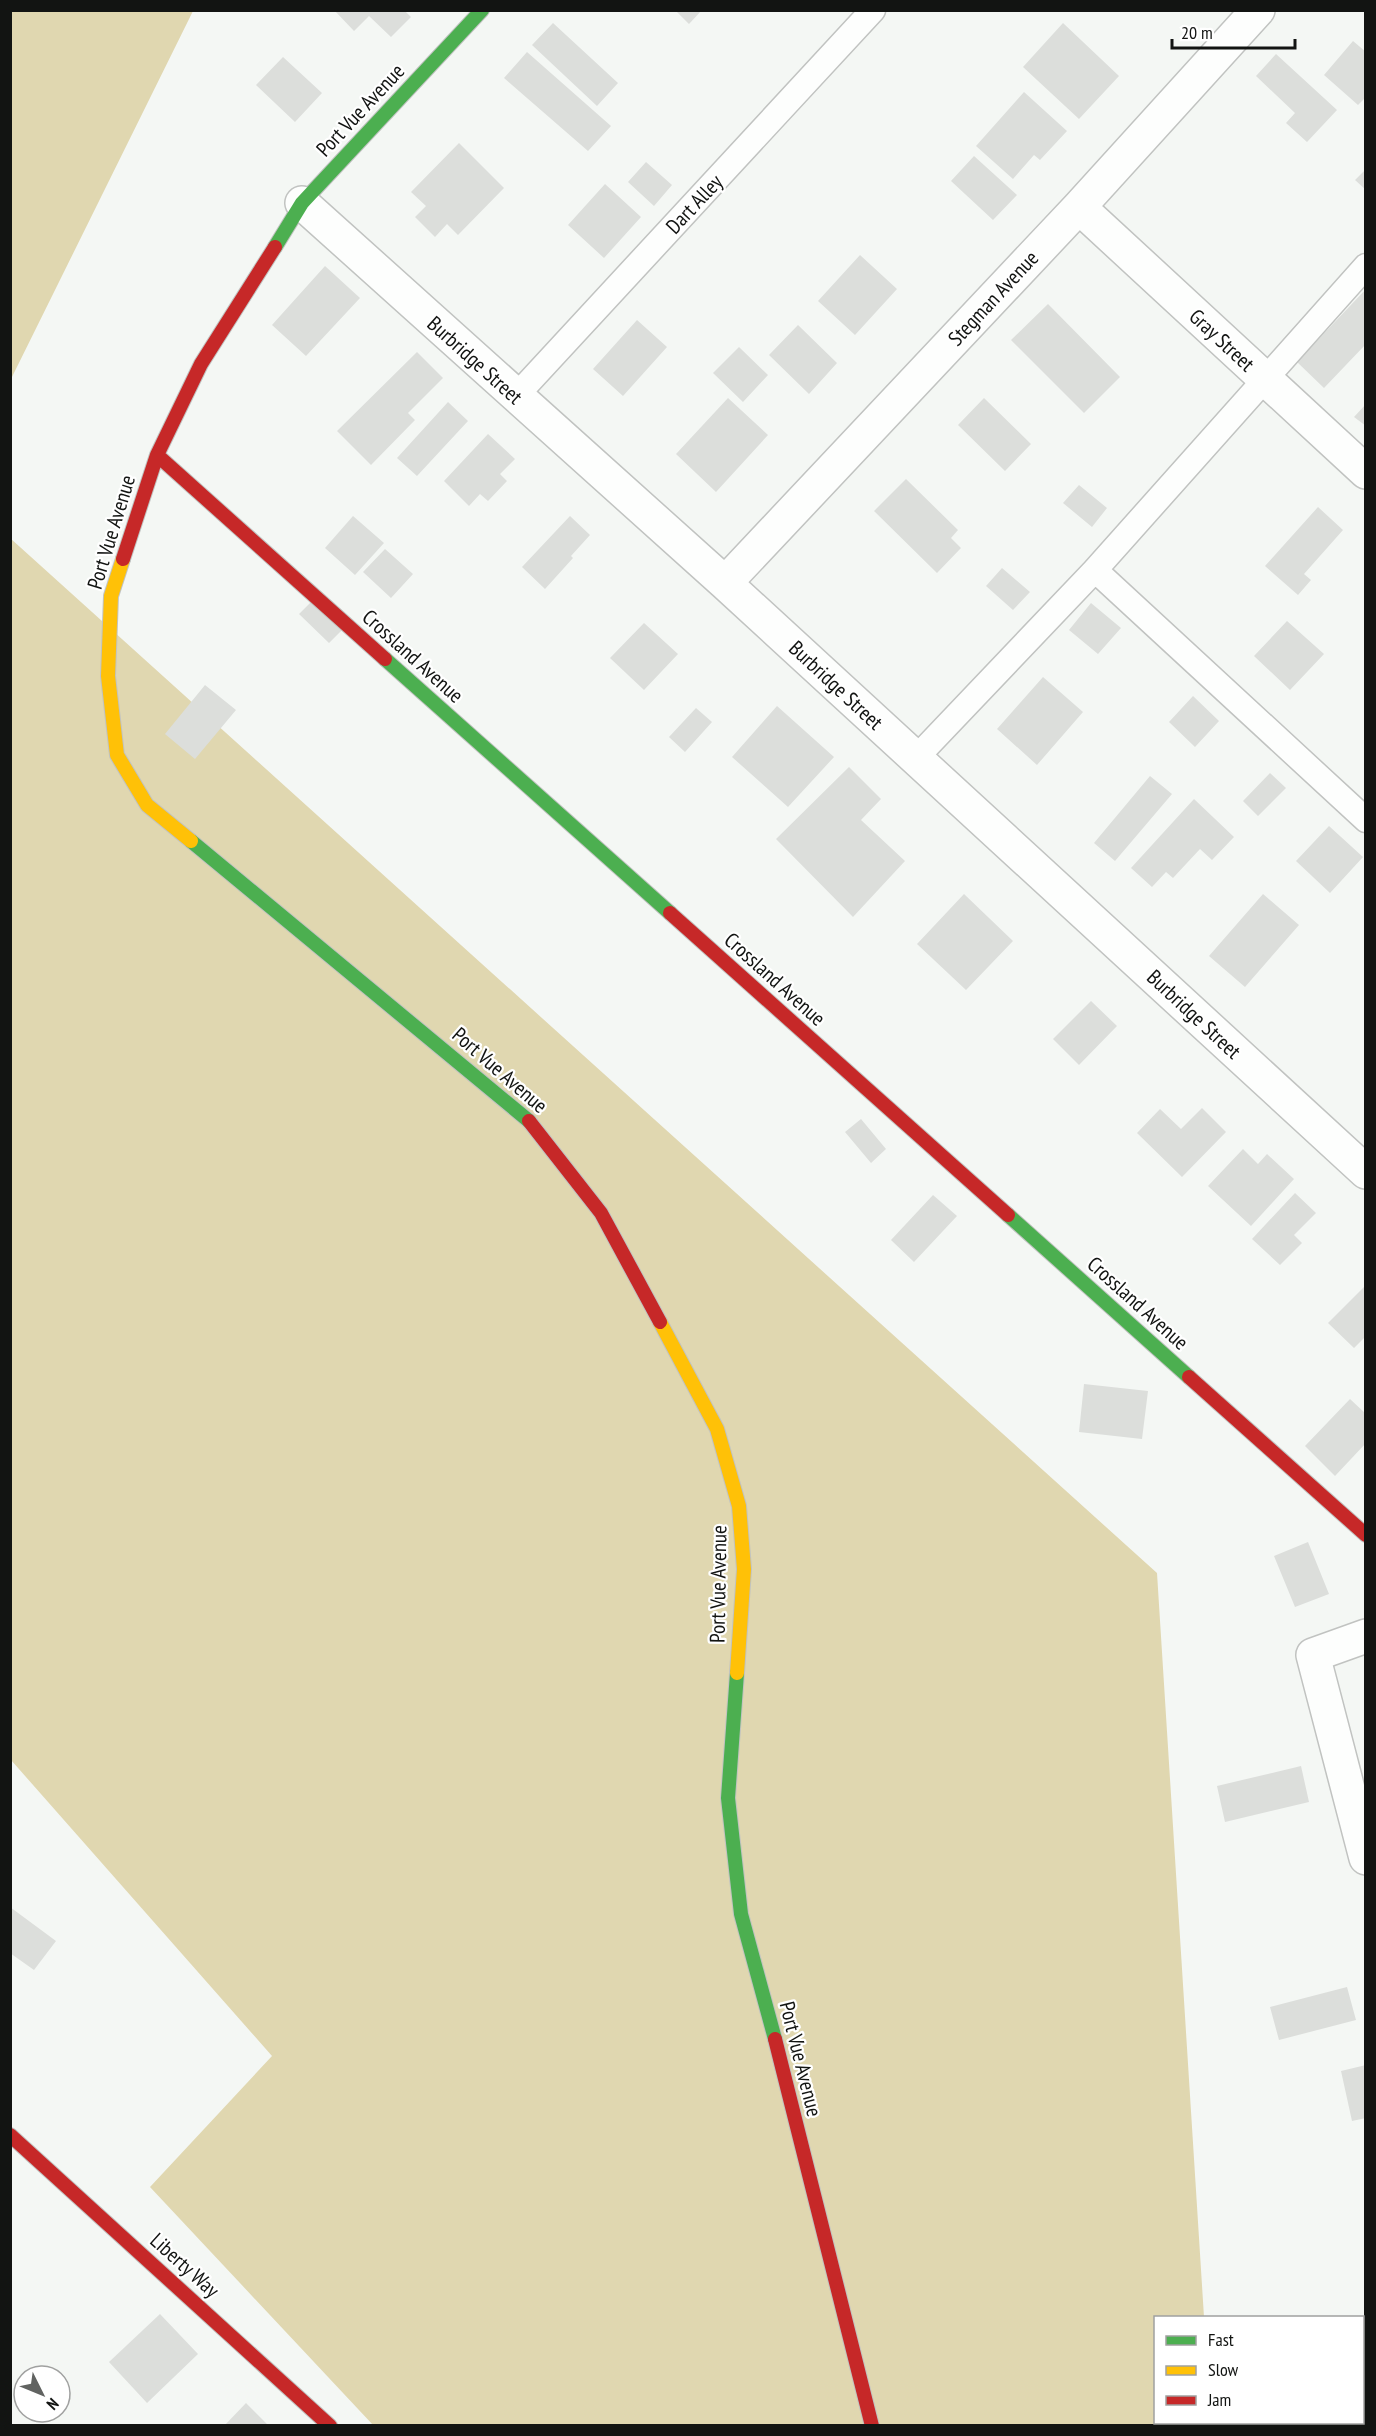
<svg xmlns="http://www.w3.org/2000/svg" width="1376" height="2436" font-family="'PT Sans Narrow',sans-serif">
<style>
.forest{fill:#e0d7b0}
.building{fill:#dcdedb}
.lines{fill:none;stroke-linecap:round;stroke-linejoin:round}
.lane-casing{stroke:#c1c3c1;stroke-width:27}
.street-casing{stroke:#c1c3c1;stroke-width:36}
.fast-casing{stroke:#c1c3c1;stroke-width:16}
.slow-casing{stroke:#c1c3c1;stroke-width:16}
.jam-casing{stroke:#c1c3c1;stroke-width:16}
.lane{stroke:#fdfefd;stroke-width:24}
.street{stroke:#fdfefd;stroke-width:33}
.fast{stroke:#4caf50;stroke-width:14}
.slow{stroke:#ffc107;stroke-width:14}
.jam{stroke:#c62828;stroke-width:14}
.labels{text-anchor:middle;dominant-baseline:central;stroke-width:4.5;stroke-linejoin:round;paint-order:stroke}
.street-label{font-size:21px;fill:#121412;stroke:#fff}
</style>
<rect width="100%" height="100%" fill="#f4f7f4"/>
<path class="forest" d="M11,10L193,11L11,379L10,11Z
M10,538L1157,1573L1204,2317L1156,2318V2422L1211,2423V2425H373L150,2187L272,2056L11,1760Z"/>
<path class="building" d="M334,10H404L411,17L391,37L369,16L354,31Z
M675,10H702L689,24Z
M553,23L618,83L597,106L532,45Z
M1063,23L1119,76L1079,119L1023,67Z
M1353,41L1366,52V97L1358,105L1324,75Z
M527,52L611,126L588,151L504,78Z
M1276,54L1337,110L1307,142L1286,123L1295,113L1256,76Z
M283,57L322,93L295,122L256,85Z
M1024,92L1067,131L1040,160L1034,155L1013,179L976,146Z
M459,143L504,188L458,235L447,224L435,237L415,217L426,206L411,192Z
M974,156L1017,195L993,220L951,181Z
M646,162L672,185L654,206L628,182Z
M1366,169V190L1355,180Z
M605,184L641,217L604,258L568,225Z
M860,255L897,289L855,335L818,301Z
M325,266L360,298L306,356L272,325Z
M1366,289V344L1324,388L1297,362Z
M1048,304L1120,377L1084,413L1011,340Z
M637,320L667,347L623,396L593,369Z
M798,325L837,363L809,394L769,355Z
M739,347L768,375L743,402L713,373Z
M417,352L443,378L408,413L415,420L371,465L337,431Z
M728,398L768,435L716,492L676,454Z
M984,398L1031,444L1005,471L958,425Z
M448,402L468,421L417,476L397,458Z
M1366,404V426L1354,417Z
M488,434L515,459L500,474L507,481L488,501L480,494L469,506L444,481Z
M906,479L958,530L951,538L961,548L937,573L874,511Z
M1079,485L1107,508L1092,527L1063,503Z
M1318,507L1343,530L1304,574L1311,580L1298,595L1265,566Z
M353,516L384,543L355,575L325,548Z
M570,516L590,535L571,556L573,558L545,589L522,567Z
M385,549L413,574L391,598L363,572Z
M1002,568L1030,592L1013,610L986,586Z
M314,599L344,628L329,643L299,614Z
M1091,603L1121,628L1098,654L1069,630Z
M1287,621L1324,654L1290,690L1254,656Z
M644,623L678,654L644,690L610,658Z
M1043,677L1083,712L1037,765L997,729Z
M205,685L236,710L195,759L165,734Z
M1193,696L1219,721L1195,747L1169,722Z
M777,706L834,757L788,807L732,757Z
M696,708L712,722L685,752L669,737Z
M849,767L881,799L861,820L905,861L853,917L776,839Z
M1270,773L1286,788L1258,816L1243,801Z
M1150,776L1172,794L1115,861L1094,843Z
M1194,799L1234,837L1212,860L1200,849L1173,878L1166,872L1152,887L1131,868Z
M1329,826L1363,857L1330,893L1296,861Z
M964,894L1013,941L966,990L917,944Z
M1263,894L1299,925L1245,987L1209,956Z
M1091,1001L1117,1026L1079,1065L1053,1039Z
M1202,1108L1226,1132L1182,1177L1137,1133L1160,1109L1181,1129Z
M861,1119L886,1149L871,1163L845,1132Z
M1243,1149L1258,1164L1267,1154L1294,1179L1251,1226L1208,1186Z
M1295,1193L1316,1213L1294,1235L1302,1243L1280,1265L1252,1239Z
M933,1195L957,1216L914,1262L891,1240Z
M1366,1285V1336L1354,1348L1328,1323Z
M1084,1384L1148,1391L1142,1439L1079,1432Z
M1350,1399L1366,1414V1443L1335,1476L1305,1446Z
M1308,1542L1329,1594L1295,1607L1274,1556Z
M1301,1766L1309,1802L1225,1822L1217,1786Z
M10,1907L56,1941L34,1970L10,1953Z
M1347,1987L1356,2020L1279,2040L1270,2007Z
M1366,2065V2118L1352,2121L1341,2071Z
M160,2314L198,2354L147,2403L109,2362Z
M246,2403L269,2426H224Z"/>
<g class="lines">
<defs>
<path id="lane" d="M515,397L873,10
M1095,570L1366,820
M915,759L1095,570L1366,266
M1362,2401L1366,2399"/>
<path id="street" d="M302,203L725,583L1366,1172
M1079,207L1366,472
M725,583L1079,207L1258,10
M1366,1636L1313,1655L1366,1858
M1309,2422L1312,2426"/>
<path id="fast" d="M275,247L302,203L482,10
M385,659L670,913
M191,841L529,1121
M1008,1215L1189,1377
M737,1673L728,1798L741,1914L775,2039"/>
<path id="slow" d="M123,559L111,596L108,676L117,755L147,805L191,841
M660,1322L717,1429L739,1506L744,1569L737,1673"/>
<path id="jam" d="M157,455L385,659
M123,559L157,455L201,364L275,247
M670,913L1008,1215
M529,1121L601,1213L660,1322
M1189,1377L1366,1535
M775,2039L872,2426
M10,2135L330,2426"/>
</defs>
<use href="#lane" class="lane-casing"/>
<use href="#street" class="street-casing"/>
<use href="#fast" class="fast-casing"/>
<use href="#slow" class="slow-casing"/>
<use href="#jam" class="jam-casing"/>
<use href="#lane" class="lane"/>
<use href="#street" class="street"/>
<use href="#fast" class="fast"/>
<use href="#slow" class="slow"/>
<use href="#jam" class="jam"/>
</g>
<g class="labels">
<g class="street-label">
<text transform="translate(360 110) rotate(-47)">Port Vue Avenue</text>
<text transform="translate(694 204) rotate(-47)">Dart Alley</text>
<text transform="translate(993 298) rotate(-47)">Stegman Avenue</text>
<text transform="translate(1222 340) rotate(43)">Gray Street</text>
<text transform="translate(475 360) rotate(42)">Burbridge Street</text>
<text transform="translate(111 532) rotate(-73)">Port Vue Avenue</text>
<text transform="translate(413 656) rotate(42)">Crossland Avenue</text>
<text transform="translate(836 685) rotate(43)">Burbridge Street</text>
<text transform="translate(775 979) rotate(42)">Crossland Avenue</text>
<text transform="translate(1194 1014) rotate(43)">Burbridge Street</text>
<text transform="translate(500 1070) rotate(41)">Port Vue Avenue</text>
<text transform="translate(1138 1303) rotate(42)">Crossland Avenue</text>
<text transform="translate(718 1584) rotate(-89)">Port Vue Avenue</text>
<text transform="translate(801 2059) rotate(76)">Port Vue Avenue</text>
<text transform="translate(185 2265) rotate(42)">Liberty Way</text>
</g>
</g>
<rect width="1376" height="2436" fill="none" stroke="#121412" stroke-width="24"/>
<rect x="1154" y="2316" width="210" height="108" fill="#ffffff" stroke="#a0a1a0" stroke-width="1.5"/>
<rect x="1166" y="2336" width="30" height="9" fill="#4caf50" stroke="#a0a1a0" stroke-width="1.5"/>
<text x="1208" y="2346" font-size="18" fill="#121412">Fast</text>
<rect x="1166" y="2366" width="30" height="9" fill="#ffc107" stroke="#a0a1a0" stroke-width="1.5"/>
<text x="1208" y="2376" font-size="18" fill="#121412">Slow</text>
<rect x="1166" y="2396" width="30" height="9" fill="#c62828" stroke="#a0a1a0" stroke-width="1.5"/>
<text x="1208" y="2406" font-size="18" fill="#121412">Jam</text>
<g transform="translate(42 2394) rotate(133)"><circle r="28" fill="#ffffff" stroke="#a0a1a0" stroke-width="1.5"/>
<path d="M0-4.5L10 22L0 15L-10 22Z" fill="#616361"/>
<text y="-9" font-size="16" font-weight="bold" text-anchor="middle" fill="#121412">N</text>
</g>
<path d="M1172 39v9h123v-9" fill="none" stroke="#121412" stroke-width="3"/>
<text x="1181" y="39" font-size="18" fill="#121412" stroke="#ffffff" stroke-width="4.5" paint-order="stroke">20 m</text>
</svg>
